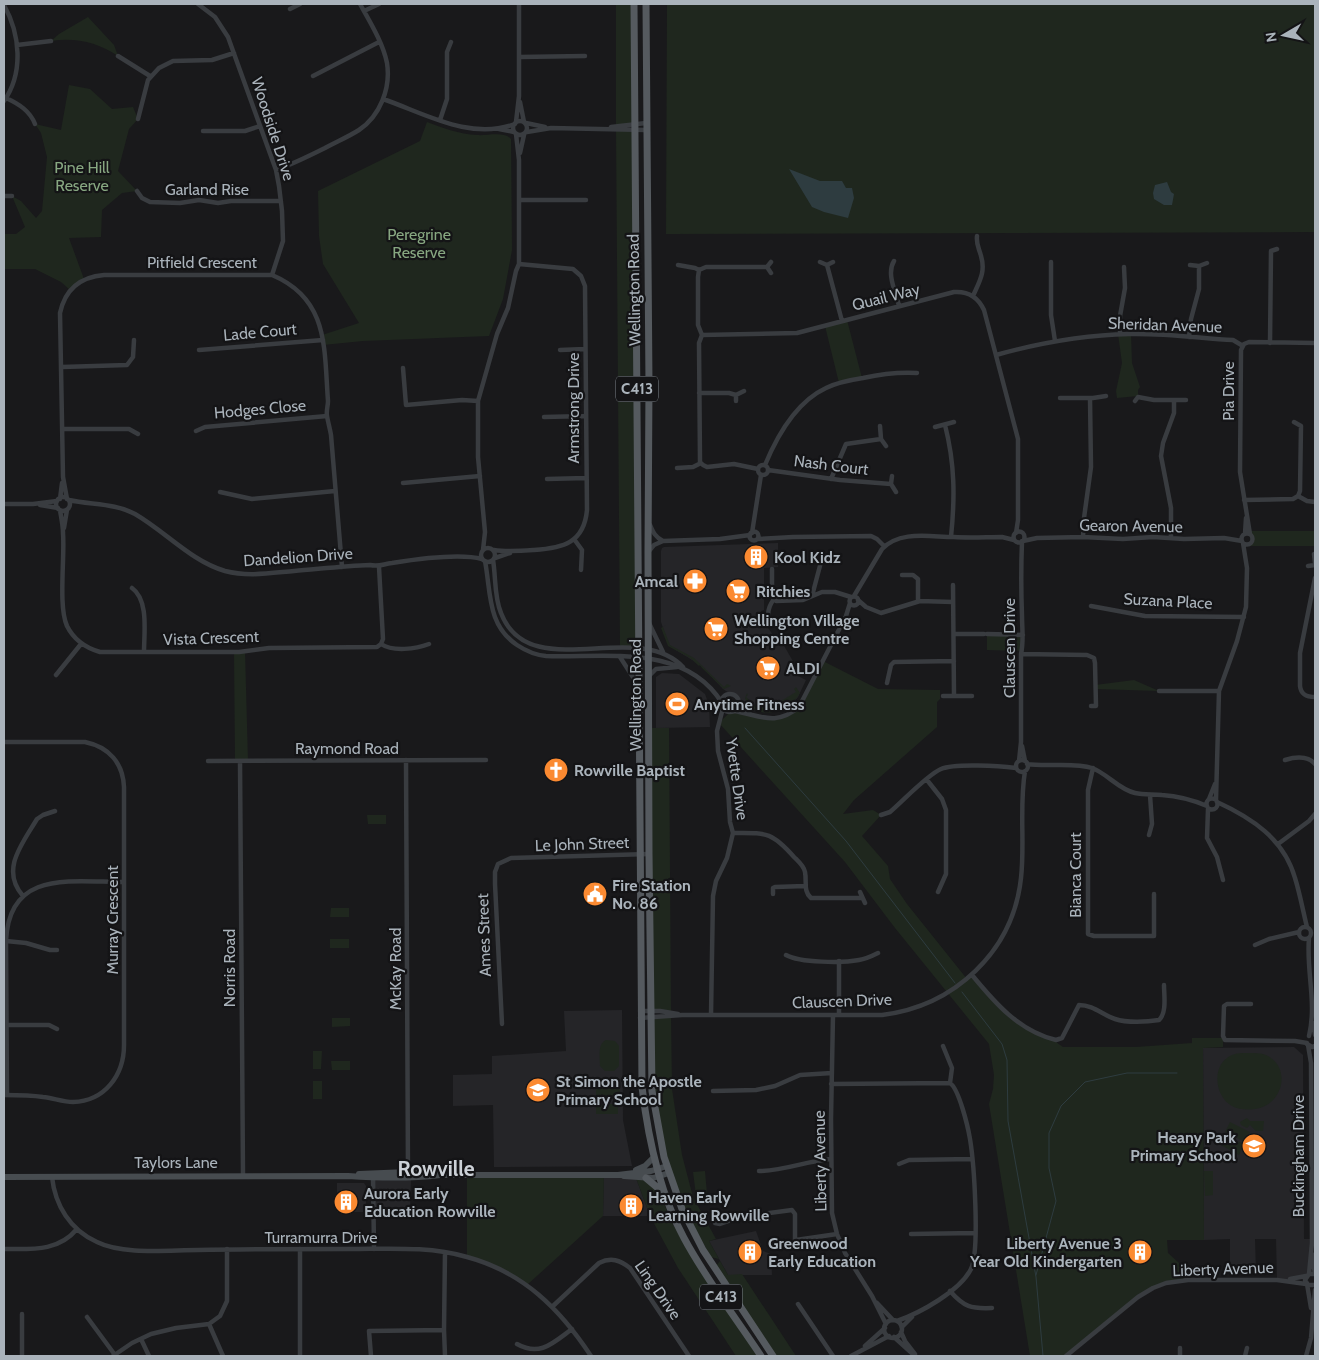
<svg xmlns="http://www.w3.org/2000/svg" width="1319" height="1360" font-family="Cabin,sans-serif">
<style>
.built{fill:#252528}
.green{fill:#1f271e}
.water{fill:#2e3c40}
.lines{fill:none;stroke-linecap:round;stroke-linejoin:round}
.stream{stroke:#2e3c40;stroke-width:1}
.minor{stroke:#393c40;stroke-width:4.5}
.secondary{stroke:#474c50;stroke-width:6}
.primary{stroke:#555a5f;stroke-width:7}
.labels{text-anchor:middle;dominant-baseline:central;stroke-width:4.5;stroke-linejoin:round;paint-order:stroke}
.shield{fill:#141416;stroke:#7d838a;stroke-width:1}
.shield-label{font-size:15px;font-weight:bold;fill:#aab3bb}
.street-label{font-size:16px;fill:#aab3bb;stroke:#141416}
.park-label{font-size:16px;fill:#87a781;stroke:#141416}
.poi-label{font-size:16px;font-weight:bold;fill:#aab3bb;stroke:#141416;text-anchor:start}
.district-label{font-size:21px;font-weight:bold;fill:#ccd1d7;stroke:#141416}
</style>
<rect width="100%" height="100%" fill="#19191b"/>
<path class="built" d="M778,543V567L764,568V610L761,611V619L774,636L779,637L798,670L796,675L806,680L798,697L792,704L786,708L771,712L759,710L746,704L723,689L699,664L669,646L661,622V551L662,548L664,547Z
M662,673L679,674L705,694L709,705L710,727L656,728V677Z
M622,1010L623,1120L632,1166L494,1167L493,1105L453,1106V1075L492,1074V1056L566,1051L564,1011Z
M1294,1047L1303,1055L1304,1239H1312L1309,1274L1306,1276L1286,1280H1277L1276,1239H1255L1256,1272H1230V1239L1204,1240L1203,1048Z
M604,1175L636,1178L650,1216H603Z
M373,1178H411L410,1212H374Z
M337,1183H364L366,1186V1212H337Z
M756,1231L763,1251L771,1254L772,1275H728L709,1241Z"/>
<path class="green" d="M616,4H634L635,123L616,128Z
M667,4H1315V232L666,234Z
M88,17L114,45L118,56C98,42 74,37 51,41L59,34Z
M69,85L90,89L112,109L133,107L138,119L129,129L118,171L137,191L122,193L102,210L101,237L69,238L84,279L70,290L61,282L35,269H4V234H16L25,227L12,196L21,201L36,218L42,211L47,157L41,133L35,124L61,130Z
M427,122C443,128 459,134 477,135C487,136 504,131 511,139L512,250L503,299L489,336L363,341L323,345L322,335L359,323L323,264L319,236L318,191L420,141Z
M616,129L635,130L638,648H620Z
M847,320L862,378L839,383L825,326Z
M1118,334H1131L1132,363L1140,387L1138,390V396L1117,398L1116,391L1122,363Z
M1250,531H1315V546H1249L1253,539Z
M666,625L663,627L670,645L694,658L724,687L727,684L731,686L724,689L702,668L700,665L699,666L690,658L668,646L661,628Z
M987,634L1023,635L1022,651L987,650Z
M245,651L248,761H235L234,652Z
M823,661L878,689L940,690V699L937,702V727L854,800L843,814L873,810L881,815L862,836L888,866L890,879L907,904L967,979L972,975L1010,1017L1053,1040L1063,1047H1136L1192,1043V1038H1223V1047L1203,1048L1204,1240H1167L1168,1253L1189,1272L1188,1280L1173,1282L1145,1292L1066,1356H1030L989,1104L993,1089L994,1075L989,1044L895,928L845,862L719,723L730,712L768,719L795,711Z
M1134,680L1159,691L1095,689V685Z
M796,687L800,693C790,712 755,723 745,698L747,693L748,695L746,697L760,710L763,707L766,710L796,692L794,689Z
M649,728H669L671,1013L650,1011Z
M367,815H386V824H368Z
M331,908H349V917H330Z
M330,939H349V948H330Z
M671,1016L672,1089L682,1155L693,1197L716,1239L709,1241L719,1259L711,1257L677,1196L655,1112L650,1018Z
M332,1018H350V1026L332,1027Z
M606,1040L615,1041L619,1046V1066L614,1071H605L600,1066C600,1058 597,1044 606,1040Z
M313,1051H322L321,1069H313Z
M1247,1053C1254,1053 1261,1053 1266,1055C1293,1068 1282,1106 1255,1109C1248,1110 1239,1110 1232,1106C1214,1096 1211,1064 1232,1055C1237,1053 1242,1053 1247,1053Z
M331,1061H350V1070H332Z
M313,1081H322V1099H313Z
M596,1088H620V1099H596Z
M596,1104H618V1114H596Z
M1247,1118L1250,1121H1264L1263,1131H1256L1250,1125L1247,1128L1241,1125L1240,1122Z
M1230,1122L1250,1132L1245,1142L1225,1132Z
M1224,1135L1244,1144L1239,1155L1219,1144Z
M705,1171L707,1194L696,1195L693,1172Z
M1204,1171H1213V1195L1205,1196Z
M467,1175H604L603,1216L527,1285L515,1277L467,1257Z
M636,1178L650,1182L662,1199L673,1225L683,1236L761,1356H736L678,1268L650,1216Z
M720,1261L728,1275L742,1274L796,1356H773L715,1267Z"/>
<path class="water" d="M789,169L820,181H842L846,188H852L854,198L848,218L824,212L812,207Z
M1167,182L1171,192L1174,194L1172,205H1164L1154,199L1153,193L1155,185Z"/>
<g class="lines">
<path class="stream" d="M745,728L846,841L955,983
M962,992L1002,1044L1007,1060L1008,1121L1036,1277L1043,1356
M1036,1275L1056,1201L1049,1168V1133L1061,1106L1085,1082L1127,1073H1177"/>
<path class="minor" d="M198,4L215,17L228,37L276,170L279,186L282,211L283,241L272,275
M4,5C20,34 24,72 4,101
M290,9L300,4
M364,11L379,4
M17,45L51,41
M118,56L150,76
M519,57L585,56
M313,76L379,42
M6,98C19,104 30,111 35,124
M383,99C424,113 470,141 515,124
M520,102L524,122
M138,119L148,80L159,68L173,61L212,60L234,53
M440,120L447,99V52L451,42
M513 128a7 7 0 1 1 14 0a7 7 0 1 1-14 0Z
M516,122L519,96V4
M526,123L545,127
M611,127L646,123
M499,129L514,132
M203,131H245L260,126
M527,132L551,128L646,130
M520,153L524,135
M276,170C293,164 309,156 325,148C336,142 348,137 359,130C380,116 391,88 387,63C383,43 370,22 360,4
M137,191L142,198L150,202L180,203L199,200L218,203L231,201H281
M4,196H12
M520,200H586
M894,261C886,274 896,292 899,306
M771,262L767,267L771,273
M820,262L827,265L833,262
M1051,262V315L1055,341
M678,265L695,268L699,270
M827,265L842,321
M1190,265L1199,266L1207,263
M973,296C979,282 986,272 981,256C979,248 976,245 977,236
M1120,334V316L1125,288L1124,267
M702,335L698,325V277L699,270L706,267H767
M1189,337L1191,319L1199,289V266
M1270,343L1271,251L1277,249
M199,350L323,340
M560,350L585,349
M996,355C1039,343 1084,335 1129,334C1164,333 1199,338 1233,340L1243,346
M62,367L127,365L133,357L134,340
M403,368L406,405L462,400L478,401
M699,393H729L736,395
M1060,398H1093L1106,396
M736,401V395L744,391
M1135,401L1138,397L1154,400H1186
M544,417L586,416
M945,425C955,464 955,498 951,537
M880,426L881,439L886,446
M935,427L954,422
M63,429H129L138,434
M196,431L205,427L327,416
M758 470a5 5 0 1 1 10 0a5 5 0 1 1-10 0Z
M765,465C777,436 796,402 826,388C838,382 850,380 863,378C881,374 899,372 917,373
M677,468L693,467L701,463
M758,469L734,464L707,467L703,465L700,462L699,343L702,335L797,333L954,292C968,291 978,297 984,310L1018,439V520L1016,533
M768,470L840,480L891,484
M892,476L891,484L896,492
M547,479L586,478
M831,479L846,444L881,439
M403,483L480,476
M220,492L252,499L335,491
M1298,496L1307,501L1315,502
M56 504a7 7 0 1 1 14 0a7 7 0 1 1-14 0Z
M60,499L62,483
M67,499L63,477L60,313C65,290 80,277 104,275H272C329,299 324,348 328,401C328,406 326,411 327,416C328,422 330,429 331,435L342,567
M69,500C91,505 115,503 135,514C166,532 191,561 225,571C248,577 271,573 294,571C319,569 344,566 370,565C379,567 383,564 392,563C417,559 459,553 482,559
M1244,500L1293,499L1298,496L1300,491L1301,426L1294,422
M4,504H33L57,501
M40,505L58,508
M60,510C61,517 63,525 63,533C65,557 58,606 67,626C74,640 86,648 100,652H239L269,648L377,647L381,644L383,639L379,567
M650,525C653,532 655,537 663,541
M64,528L67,510
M749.5 536a4.5 4.5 0 1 1 9 0a4.5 4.5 0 1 1-9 0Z
M1013.5 537a5.5 5.5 0 1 1 11 0a5.5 5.5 0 1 1-11 0Z
M752,533L761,475
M1241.5 539a5.5 5.5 0 1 1 11 0a5.5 5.5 0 1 1-11 0Z
M1245,534L1246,518
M1250,534L1240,472L1241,350L1244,344L1249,342L1315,343
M1083,537L1084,518L1091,467L1090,398
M1171,538V508L1161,456L1163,443L1174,413V401
M574,539L582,550L581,570
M758,539L793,537L871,536L877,539L884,546
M1023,541L1037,538L1083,537L1123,539L1153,537L1184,539L1224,538L1242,541
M481 555a7 7 0 1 1 14 0a7 7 0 1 1-14 0Z
M483,550L485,532L478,457V401L497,334L508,308L516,271L519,264V160L516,134
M494,550C507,552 520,551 534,550C563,548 584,543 587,510L585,286L581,276L573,269L519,264
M649,551L654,545L663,541L720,539L750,535
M1314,554L1315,563
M495,558L510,553
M493,560C496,577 494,597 501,613C529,686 637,618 683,667
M485,561C491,592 487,625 517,645C526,651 535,655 546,656C606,658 685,643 722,703
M1308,566L1315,565
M772,569V594L776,601L803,600L822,592H835L851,597
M902,575H913L918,579V601
M1315,578L1300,653V686C1301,695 1307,697 1315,697
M953,585L954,696
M132,588C149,600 144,633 144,652
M812,596L821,562
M854,596L882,549C900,530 930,537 954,537C970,538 986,537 1002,537L1014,540
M849.5 601a4.5 4.5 0 1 1 9 0a4.5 4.5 0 1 1-9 0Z
M858,600L866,607L881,613L920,601L953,602
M1091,606L1145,616L1244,617
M649,623L663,652
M771,625C766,616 768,607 774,599
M954,634H984
M987,634L1023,635
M381,644C393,652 416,649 429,644
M1021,654L1087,655L1094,658L1095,663L1096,706H1091
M620,657L638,685
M56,675L81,644
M648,677L656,669L677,667
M887,683L891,665L894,662L954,661
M1159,691H1219
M721 703a9 9 0 1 1 18 0a9 9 0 1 1-18 0Z
M943,696H972
M739,702L750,714
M734,711C760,715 775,727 799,707L846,616L850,603
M4,742H85C109,747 123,763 124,787V1045C124,1075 105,1101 73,1102C63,1102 53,1098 43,1097C30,1095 17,1095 4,1095
M1022,746L1025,761
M1016 766a6 6 0 1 1 12 0a6 6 0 1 1-12 0Z
M406,760L408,1174
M1285,760C1295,757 1308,756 1315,764
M208,761L486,760
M240,761L243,1175
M1019,761L1021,742V654C1024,641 1022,629 1022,616C1021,591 1021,566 1022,541
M1027,764C1047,767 1075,762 1092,768C1108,774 1118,789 1135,793C1144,795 1153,794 1162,795C1177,796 1193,800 1207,806
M1093,768L1088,790V934L1094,936H1154V894
M927,780L942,799L946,810V874L938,892
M1206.5 804a5.5 5.5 0 1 1 11 0a5.5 5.5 0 1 1-11 0Z
M1209,799L1215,784
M1216,800L1219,691L1237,641L1246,607L1247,568L1243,543
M1217,802C1252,818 1284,839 1295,878C1300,894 1303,911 1307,927
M1208,809L1207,838L1217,857L1223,880
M881,815L890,812C903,801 927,775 941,769C955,763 1000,766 1016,768
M733,833C766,833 771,831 794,857C798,861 804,866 805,872C807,882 803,891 811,898H862
M1149,835L1152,824L1150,795
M1278,844L1309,821L1315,814
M860,892L865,903
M773,894V888L775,887L805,886
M23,896C0,870 22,844 37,819L43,815L55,811
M1299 933a6 6 0 1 1 12 0a6 6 0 1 1-12 0Z
M6,941L26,943L50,950H57
M1255,945L1269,939L1299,932
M786,955C800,963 843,963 859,960C866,959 872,956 878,953
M972,975C995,1003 1019,1031 1056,1040L1062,1038L1079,1005C1094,1005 1102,1015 1115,1019C1127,1023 1147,1022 1159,1020C1167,1013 1164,995 1164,985
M1251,1004H1227L1224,1006L1223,1036L1225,1040L1295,1041L1307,1043
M640,1011H660L678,1014
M711,1015L713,896L716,881L727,858L733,833L730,822L728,789L718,751L717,731L723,708
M833,1015L831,1119L832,1213L837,1234L845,1253L872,1296L886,1324
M839,1015V961
M640,1018L682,1015H882C954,1006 1013,952 1021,878C1025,843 1019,807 1025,771
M1313,1023L1315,1035
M502,1024L495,884V872L498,864L511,858L649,854
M7,1025H49L57,1029
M1309,1036C1317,1003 1306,971 1309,938
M1307,1044L1312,1047L1315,1046
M1308,1045L1311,1063L1312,1243L1309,1274
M943,1046L952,1068L950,1083
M831,1084L950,1083C959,1089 968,1127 970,1139C974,1163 980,1250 971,1269C960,1291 920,1313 897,1321
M713,1091L756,1090L775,1086L800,1075L832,1073
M7,1095L6,941C9,869 72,882 124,882
M899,1164L909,1160L972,1159
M759,1171C784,1171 806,1161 831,1159
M373,1175L374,1249
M52,1177C55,1205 70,1230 97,1242C123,1255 168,1250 198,1250C249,1249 299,1249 350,1249C389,1249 429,1246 467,1257C523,1272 560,1309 591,1356
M740,1217L718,1215L715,1217V1223L720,1224L740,1217L792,1210L795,1214V1246
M911,1234L975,1233
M796,1240L837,1234
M4,1249C31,1249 58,1252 77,1229
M300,1249V1356
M1312,1254L1315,1274
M1315,1274H1309L1305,1280L1308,1285H1315
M1290,1279L1306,1276
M1307,1284L1311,1308
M950,1291C964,1307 971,1309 992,1308
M877,1303L893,1320
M798,1304L833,1356
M553,1306L599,1263C611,1257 620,1260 630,1268L689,1356
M22,1314V1356
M87,1317L115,1355
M884 1329a9 9 0 1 1 18 0a9 9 0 1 1-18 0Z
M209,1324L223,1356
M902,1327L912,1317
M901,1332L905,1341L915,1354
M894,1337L915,1356
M141,1339L149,1356
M517,1344C540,1357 553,1343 572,1329
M865,1346L885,1328
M1180,1348V1356
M113,1356L132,1343L151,1334L176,1328L209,1324L220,1316L227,1301V1249
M371,1356L369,1331L444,1330
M445,1356L444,1330L445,1252
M851,1356L889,1336
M1066,1356L1138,1297L1153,1288L1166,1283L1188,1280H1277L1306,1284
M1245,1356L1247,1348
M1306,1356L1311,1338L1315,1290"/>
<path class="secondary" d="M636,1170L645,1166L654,1157
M359,1174L408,1172L446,1175H618L651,1171L667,1166
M624,1176L653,1178L669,1173
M4,1177L348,1176C379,1178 409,1179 440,1175"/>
<path class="primary" d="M634,4L642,1087C648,1138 659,1192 684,1238C706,1279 735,1317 761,1356
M646,4L649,385L648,552L649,854L652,1091L664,1157L682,1209L703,1250L773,1356
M646,1178L665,1194"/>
</g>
<defs>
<symbol id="building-disc" viewBox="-11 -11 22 22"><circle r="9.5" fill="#fb8a31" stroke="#141416"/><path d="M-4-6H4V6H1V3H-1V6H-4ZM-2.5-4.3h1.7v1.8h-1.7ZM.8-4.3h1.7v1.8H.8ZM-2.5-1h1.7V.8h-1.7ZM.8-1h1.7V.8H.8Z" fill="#fff"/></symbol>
<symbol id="pharmacy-disc" viewBox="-11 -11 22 22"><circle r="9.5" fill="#fb8a31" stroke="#141416"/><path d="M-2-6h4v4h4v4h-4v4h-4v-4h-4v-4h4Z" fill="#fff"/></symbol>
<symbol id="supermarket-disc" viewBox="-11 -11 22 22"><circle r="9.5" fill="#fb8a31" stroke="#141416"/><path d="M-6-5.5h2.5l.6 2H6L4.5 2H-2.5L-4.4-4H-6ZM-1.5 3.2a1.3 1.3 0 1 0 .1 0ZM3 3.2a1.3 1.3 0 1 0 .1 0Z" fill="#fff"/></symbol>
<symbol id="stadium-disc" viewBox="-11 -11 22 22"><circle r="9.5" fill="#fb8a31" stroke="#141416"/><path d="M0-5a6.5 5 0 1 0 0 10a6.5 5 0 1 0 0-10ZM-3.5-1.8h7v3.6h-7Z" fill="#fff"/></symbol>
<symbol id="church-disc" viewBox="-11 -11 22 22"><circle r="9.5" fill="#fb8a31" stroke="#141416"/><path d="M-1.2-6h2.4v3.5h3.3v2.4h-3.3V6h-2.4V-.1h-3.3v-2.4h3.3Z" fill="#fff"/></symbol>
<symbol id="civic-disc" viewBox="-11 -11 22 22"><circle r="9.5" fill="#fb8a31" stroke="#141416"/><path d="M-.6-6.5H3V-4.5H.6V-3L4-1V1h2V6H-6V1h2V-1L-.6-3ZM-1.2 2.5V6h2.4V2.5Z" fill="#fff"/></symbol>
<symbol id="school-disc" viewBox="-11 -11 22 22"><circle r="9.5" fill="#fb8a31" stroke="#141416"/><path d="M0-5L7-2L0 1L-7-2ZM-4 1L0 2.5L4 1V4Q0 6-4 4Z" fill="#fff"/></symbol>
</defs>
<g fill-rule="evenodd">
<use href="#building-disc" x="742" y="543" width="28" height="28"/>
<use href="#pharmacy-disc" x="681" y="567" width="28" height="28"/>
<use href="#supermarket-disc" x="724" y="577" width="28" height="28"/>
<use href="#supermarket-disc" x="702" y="615" width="28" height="28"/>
<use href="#supermarket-disc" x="754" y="654" width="28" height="28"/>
<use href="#stadium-disc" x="663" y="690" width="28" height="28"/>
<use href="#church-disc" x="542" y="756" width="28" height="28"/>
<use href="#civic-disc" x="581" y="880" width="28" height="28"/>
<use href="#school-disc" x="524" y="1076" width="28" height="28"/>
<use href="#school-disc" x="1240" y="1132" width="28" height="28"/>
<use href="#building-disc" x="332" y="1188" width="28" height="28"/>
<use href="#building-disc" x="617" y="1192" width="28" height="28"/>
<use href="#building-disc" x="736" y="1238" width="28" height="28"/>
<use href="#building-disc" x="1126" y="1238" width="28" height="28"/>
</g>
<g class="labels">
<g class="shield">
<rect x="616" y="376.5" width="42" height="25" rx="4"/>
<rect x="700" y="1284.5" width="42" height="25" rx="4"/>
</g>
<g class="shield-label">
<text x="637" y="389">C413</text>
<text x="721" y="1297">C413</text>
</g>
<g class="street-label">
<text transform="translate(273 129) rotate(72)">Woodside Drive</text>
<text x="207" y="189">Garland Rise</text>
<text x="202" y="262">Pitfield Crescent</text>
<text transform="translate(634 290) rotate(-91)">Wellington Road</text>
<text transform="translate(886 297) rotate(-14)">Quail Way</text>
<text transform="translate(1165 325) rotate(2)">Sheridan Avenue</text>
<text transform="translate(260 332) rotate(-5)">Lade Court</text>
<text transform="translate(1228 391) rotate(-90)">Pia Drive</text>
<text transform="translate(573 408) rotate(-90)">Armstrong Drive</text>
<text transform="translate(260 409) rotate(-5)">Hodges Close</text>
<text transform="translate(831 465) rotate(7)">Nash Court</text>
<text transform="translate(1131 526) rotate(1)">Gearon Avenue</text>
<text transform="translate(298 557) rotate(-4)">Dandelion Drive</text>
<text transform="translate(1168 601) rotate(3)">Suzana Place</text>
<text transform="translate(211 638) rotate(-2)">Vista Crescent</text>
<text transform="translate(1009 648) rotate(-90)">Clauscen Drive</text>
<text transform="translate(635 695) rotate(-90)">Wellington Road</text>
<text x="347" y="748">Raymond Road</text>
<text transform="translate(737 779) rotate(82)">Yvette Drive</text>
<text transform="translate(582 844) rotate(-2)">Le John Street</text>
<text transform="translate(1075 875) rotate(-90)">Bianca Court</text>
<text transform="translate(112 920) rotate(-90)">Murray Crescent</text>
<text transform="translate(484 935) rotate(-92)">Ames Street</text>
<text transform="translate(229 968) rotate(-90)">Norris Road</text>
<text transform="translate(395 969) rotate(-90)">McKay Road</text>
<text transform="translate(842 1001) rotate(-2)">Clauscen Drive</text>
<text transform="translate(1298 1156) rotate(-90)">Buckingham Drive</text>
<text transform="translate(820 1161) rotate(-91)">Liberty Avenue</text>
<text x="176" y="1162">Taylors Lane</text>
<text x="321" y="1237">Turramurra Drive</text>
<text transform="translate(1223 1269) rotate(-2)">Liberty Avenue</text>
<text transform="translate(658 1290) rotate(55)">Ling Drive</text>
</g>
<g class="park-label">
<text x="82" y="167">Pine Hill<tspan x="82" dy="18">Reserve</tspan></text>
<text x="419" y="234">Peregrine<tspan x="419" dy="18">Reserve</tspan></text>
</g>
<g class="poi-label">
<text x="774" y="557">Kool Kidz</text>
<text x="678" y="581" text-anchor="end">Amcal</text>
<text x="756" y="591">Ritchies</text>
<text x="734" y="620">Wellington Village<tspan x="734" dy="18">Shopping Centre</tspan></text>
<text x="786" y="668">ALDI</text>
<text x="694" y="704">Anytime Fitness</text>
<text x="574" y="770">Rowville Baptist</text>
<text x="612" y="885">Fire Station<tspan x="612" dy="18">No. 86</tspan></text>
<text x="556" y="1081">St Simon the Apostle<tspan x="556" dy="18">Primary School</tspan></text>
<text x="1236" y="1137" text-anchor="end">Heany Park<tspan x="1236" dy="18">Primary School</tspan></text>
<text x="364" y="1193">Aurora Early<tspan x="364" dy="18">Education Rowville</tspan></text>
<text x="648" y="1197">Haven Early<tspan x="648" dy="18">Learning Rowville</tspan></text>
<text x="768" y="1243">Greenwood<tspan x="768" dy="18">Early Education</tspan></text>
<text x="1122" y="1243" text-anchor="end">Liberty Avenue 3<tspan x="1122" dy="18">Year Old Kindergarten</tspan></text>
</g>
<g class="district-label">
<text x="436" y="1168">Rowville</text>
</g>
</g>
<rect width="1319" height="1360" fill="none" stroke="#aab3bb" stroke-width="10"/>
<g transform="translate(1284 35) rotate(261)" stroke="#141416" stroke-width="4" paint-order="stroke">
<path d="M0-4L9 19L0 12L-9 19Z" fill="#aab3bb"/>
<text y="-8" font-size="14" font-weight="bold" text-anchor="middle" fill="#aab3bb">N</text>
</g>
</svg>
